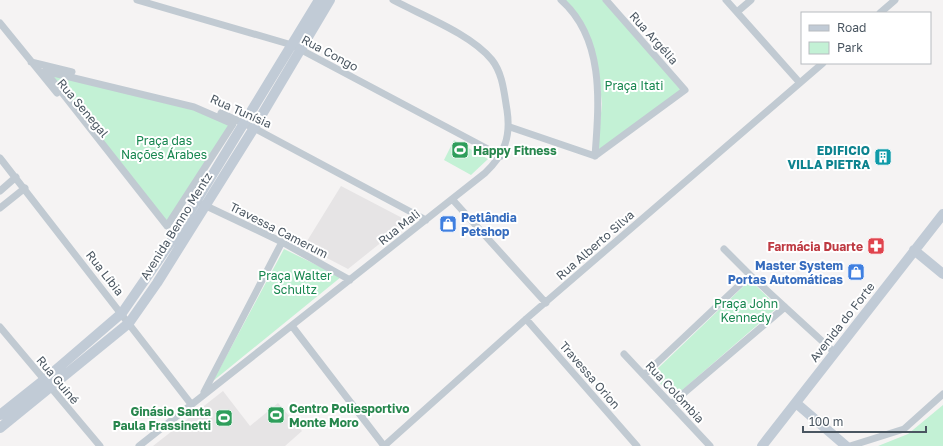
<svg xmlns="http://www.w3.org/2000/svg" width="943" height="446" font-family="'Golos Text',sans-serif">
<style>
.education{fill:#e6e4e5}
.green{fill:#c3f1d5}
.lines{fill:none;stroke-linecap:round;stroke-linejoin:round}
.street{stroke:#c1cad2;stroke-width:7}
.secondary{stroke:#c1cbd6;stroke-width:10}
.labels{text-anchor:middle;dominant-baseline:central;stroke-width:4;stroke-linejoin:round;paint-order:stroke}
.street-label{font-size:12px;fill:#4a5661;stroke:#fff}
.park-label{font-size:12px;fill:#17864f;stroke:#fff}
.leisure-label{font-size:12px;font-weight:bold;fill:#27864d;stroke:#fff;text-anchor:start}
.culture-label{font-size:12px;font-weight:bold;fill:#0d838f;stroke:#fff;text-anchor:end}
.shop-label{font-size:12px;font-weight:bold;fill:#366cbe;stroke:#fff;text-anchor:start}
.health-label{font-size:12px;font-weight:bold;fill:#be3a42;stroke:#fff;text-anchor:end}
</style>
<rect width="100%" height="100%" fill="#f5f3f3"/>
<path class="education" d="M341,186L408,221L348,269L304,246Z
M223,391L250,426L278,403L302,431L285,446H153Z"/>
<path class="green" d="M564,0H603L684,90L597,152L602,104L599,76L594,49Z
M45,71L194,107L233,124L167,226Z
M454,140L488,159L471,175L444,160Z
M284,249L341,277L213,381Z
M750,280L778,307L673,398L652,374Z
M943,405V446H878L908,434Z"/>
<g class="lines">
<path class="street" d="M137,0L292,45L501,156
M561,0C605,39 599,103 595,156
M726,0L800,83
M737,12L751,0
M880,13L895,0
M0,23L57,93
M31,62L72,72
M45,71L194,107L233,124L167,226Z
M221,113L254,128L426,220
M510,127L595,156
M595,156L685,90L606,0
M0,158L191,404
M0,191L16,177
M452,199L546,303
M202,204L282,242L350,280
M0,208L25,188
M724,249L750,275L834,352
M526,319L637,446
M292,326L384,446
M0,327L100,446
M624,354L710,446
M644,375L750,275
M204,392L282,242
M671,404L785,307
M139,446L485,173C505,154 511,136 507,110C504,93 503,74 492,60C471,34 423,16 393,0
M384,446L526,319L823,63
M850,446L904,429L943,394"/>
<path class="secondary" d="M914,250L943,274
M796,403L846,446
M0,415L44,380L122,313L175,236L319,0
M0,428L129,323L157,283L254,128L330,0
M762,446L943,214"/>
</g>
<defs>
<symbol id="stadium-square" viewBox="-11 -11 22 22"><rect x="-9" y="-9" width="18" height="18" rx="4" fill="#2e9e5b" stroke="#fff"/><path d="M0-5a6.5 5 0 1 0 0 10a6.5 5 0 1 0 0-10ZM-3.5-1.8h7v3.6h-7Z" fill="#fff"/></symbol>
<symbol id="building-square" viewBox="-11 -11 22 22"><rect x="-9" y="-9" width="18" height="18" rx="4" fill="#0f9aa8" stroke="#fff"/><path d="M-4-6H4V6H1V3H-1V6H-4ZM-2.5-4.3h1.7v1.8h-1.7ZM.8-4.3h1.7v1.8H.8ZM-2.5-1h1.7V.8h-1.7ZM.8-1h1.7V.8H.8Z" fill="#fff"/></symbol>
<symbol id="shop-square" viewBox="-11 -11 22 22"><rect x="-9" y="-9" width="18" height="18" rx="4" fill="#3f7fe0" stroke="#fff"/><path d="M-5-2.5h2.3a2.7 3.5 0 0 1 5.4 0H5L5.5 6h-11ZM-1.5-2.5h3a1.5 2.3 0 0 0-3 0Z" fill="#fff"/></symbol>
<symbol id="pharmacy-square" viewBox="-11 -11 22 22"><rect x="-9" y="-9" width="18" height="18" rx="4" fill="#e0444e" stroke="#fff"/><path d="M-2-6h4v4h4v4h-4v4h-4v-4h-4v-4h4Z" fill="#fff"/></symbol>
</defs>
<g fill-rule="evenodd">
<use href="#stadium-square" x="450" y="140" width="20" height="20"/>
<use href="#building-square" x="873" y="147" width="20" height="20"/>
<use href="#shop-square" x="438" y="214" width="20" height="20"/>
<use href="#pharmacy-square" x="866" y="236" width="20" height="20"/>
<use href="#shop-square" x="846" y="262" width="20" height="20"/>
<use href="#stadium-square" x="266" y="405" width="20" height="20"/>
<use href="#stadium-square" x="214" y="408" width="20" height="20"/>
</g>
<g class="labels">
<g class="street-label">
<text transform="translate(654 38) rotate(48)">Rua Argélia</text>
<text transform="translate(330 53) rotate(28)">Rua Congo</text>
<text transform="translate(83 108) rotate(50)">Rua Senegal</text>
<text transform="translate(241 111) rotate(24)">Rua Tunísia</text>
<text transform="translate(176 226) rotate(-58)">Avenida Benno Mentz</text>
<text transform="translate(399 227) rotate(-38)">Rua Mali</text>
<text transform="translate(279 230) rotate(27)">Travessa Camerum</text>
<text transform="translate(595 245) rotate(-41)">Rua Alberto Silva</text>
<text transform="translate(105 273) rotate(52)">Rua Líbia</text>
<text transform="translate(842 322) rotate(-52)">Avenida do Forte</text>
<text transform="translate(590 375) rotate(49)">Travessa Orion</text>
<text transform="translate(58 380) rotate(50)">Rua Guiné</text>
<text transform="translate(675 392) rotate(47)">Rua Colômbia</text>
</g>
<g class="park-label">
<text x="634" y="85">Praça Itati</text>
<text x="164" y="140">Praça das<tspan x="164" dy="14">Nações Árabes</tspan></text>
<text x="295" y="275">Praça Walter<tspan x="295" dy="14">Schultz</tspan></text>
<text x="746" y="303">Praça John<tspan x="746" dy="14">Kennedy</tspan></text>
</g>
<g class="leisure-label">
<text x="473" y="150">Happy Fitness</text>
<text x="289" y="408">Centro Poliesportivo<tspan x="289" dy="14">Monte Moro</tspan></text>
<text x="211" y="411" text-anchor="end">Ginásio Santa<tspan x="211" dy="14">Paula Frassinetti</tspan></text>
</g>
<g class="culture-label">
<text x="870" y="150">EDIFICIO<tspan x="870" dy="14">VILLA PIETRA</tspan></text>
</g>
<g class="shop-label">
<text x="461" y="217">Petlândia<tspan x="461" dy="14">Petshop</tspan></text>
<text x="843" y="265" text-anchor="end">Master System<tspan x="843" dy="14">Portas Automáticas</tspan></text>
</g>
<g class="health-label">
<text x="863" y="246">Farmácia Duarte</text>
</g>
</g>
<rect x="801" y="12" width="130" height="52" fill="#ffffff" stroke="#b7bbc0"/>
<rect x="809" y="25" width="20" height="6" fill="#c1cbd6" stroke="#b7bbc0"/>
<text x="837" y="32" font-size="12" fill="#4a5661">Road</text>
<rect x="809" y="42" width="20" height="12" fill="#c3f1d5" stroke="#b7bbc0"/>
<text x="837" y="52" font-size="12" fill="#4a5661">Park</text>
<path d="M803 426v6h123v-6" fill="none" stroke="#4a5661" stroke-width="2"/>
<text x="809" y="426" font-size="12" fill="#4a5661" stroke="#ffffff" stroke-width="3" paint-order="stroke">100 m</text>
</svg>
